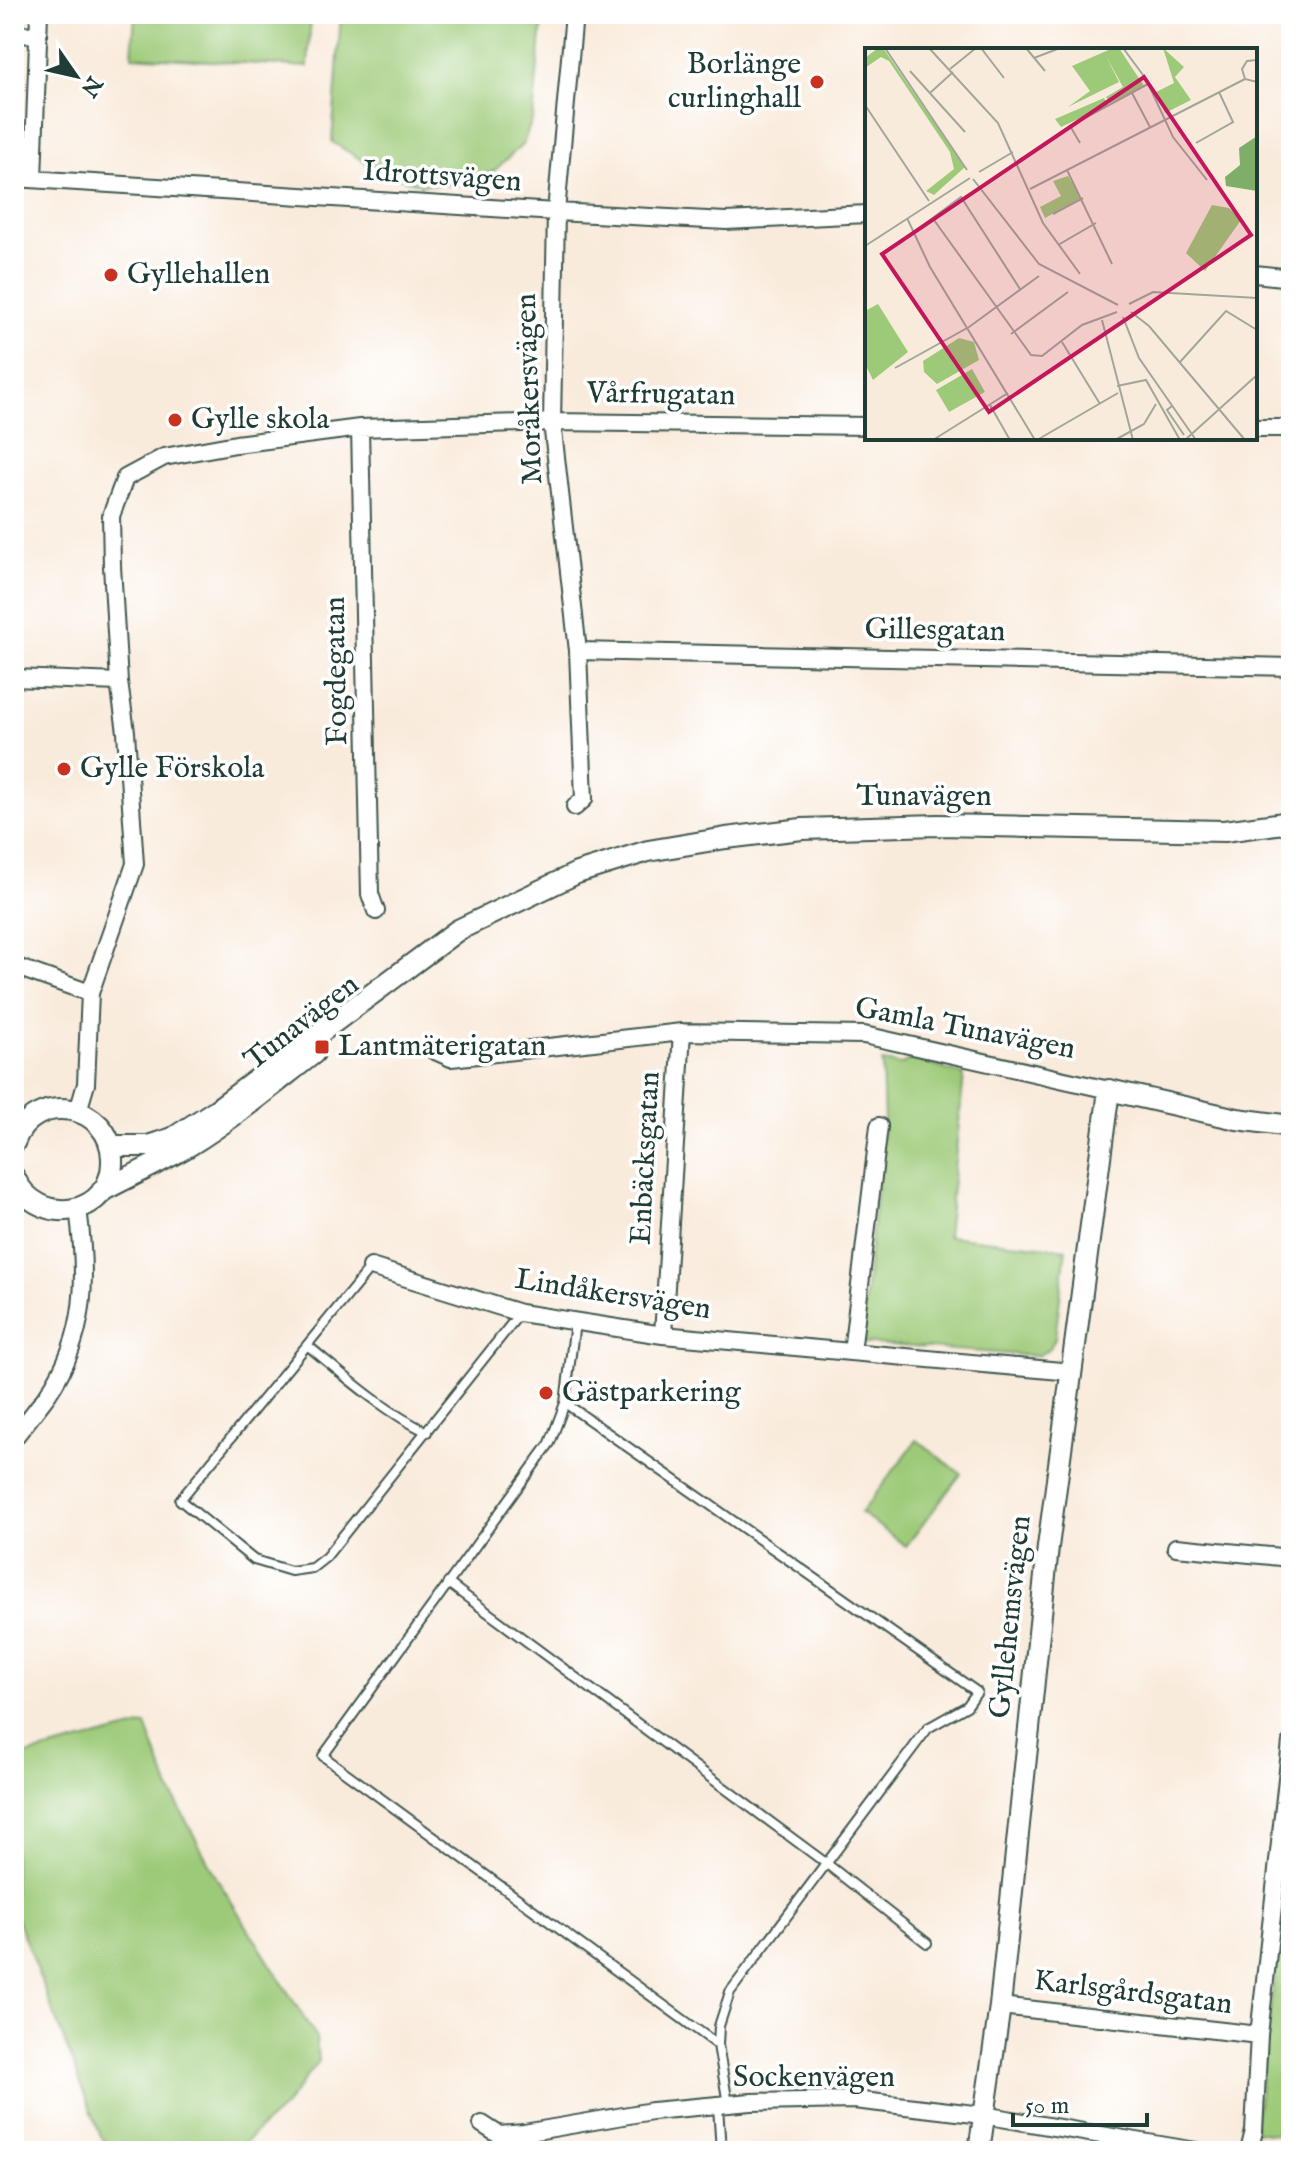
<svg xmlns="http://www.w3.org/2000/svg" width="1305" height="2165" font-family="'IM FELL English',serif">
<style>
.green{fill:#9dca78;stroke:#5e8456;stroke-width:2}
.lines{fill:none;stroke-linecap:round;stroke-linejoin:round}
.service-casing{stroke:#40574d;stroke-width:12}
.minor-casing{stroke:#40574d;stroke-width:20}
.tertiary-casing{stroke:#40574d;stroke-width:24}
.service{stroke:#fff;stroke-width:8}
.minor{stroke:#fff;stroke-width:16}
.tertiary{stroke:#fff;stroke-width:20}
.poi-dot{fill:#c8321e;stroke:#fff;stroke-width:3}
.labels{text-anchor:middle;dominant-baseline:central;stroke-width:7;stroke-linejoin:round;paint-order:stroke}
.poi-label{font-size:30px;fill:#1f3d34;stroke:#fff;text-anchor:start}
.street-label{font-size:30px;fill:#1f3d34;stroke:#fff}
.inset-road{fill:none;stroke:#a2a599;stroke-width:2}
.view{fill:#c2185b;fill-opacity:0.15;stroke:#c2185b;stroke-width:4}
.inset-edge{fill:none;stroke:#1f3d34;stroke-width:4}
</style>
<rect width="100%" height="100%" fill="#fff"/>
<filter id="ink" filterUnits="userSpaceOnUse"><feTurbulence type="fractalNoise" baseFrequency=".0125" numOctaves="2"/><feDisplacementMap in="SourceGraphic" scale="16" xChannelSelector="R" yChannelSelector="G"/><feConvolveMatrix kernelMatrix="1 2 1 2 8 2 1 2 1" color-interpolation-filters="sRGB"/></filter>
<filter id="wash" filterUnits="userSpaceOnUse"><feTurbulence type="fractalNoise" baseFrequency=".006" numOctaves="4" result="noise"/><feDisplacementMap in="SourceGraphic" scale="32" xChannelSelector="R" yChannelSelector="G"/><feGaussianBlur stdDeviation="1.8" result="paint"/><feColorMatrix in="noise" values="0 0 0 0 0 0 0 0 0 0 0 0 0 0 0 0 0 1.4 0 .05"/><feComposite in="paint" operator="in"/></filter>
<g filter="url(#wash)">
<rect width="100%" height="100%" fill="#f9ebdc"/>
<path class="green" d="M135,14H311L308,67L132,56Z
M341,14H543L533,117L523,144L494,171L457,185H422L382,172L332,142Z
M911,1059L964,1075L947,1236L1066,1249L1055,1338L1050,1348L1037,1356L860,1343L884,1122L882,1062L901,1065Z
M917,1440L961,1474L906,1546L861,1513Z
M146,1725L170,1790L216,1877L316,2037L318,2061L284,2107L239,2147L230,2151H113L101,2136L14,1911V1758Z
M1289,1868H1291V2136L1254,2131Z"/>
</g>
<g filter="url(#ink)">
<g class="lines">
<defs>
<path id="service" d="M371,1267L180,1500L254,1560L291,1571L312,1568L326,1557L520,1313
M575,1322L565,1403L550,1443L323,1756L718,2045
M307,1345C345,1376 382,1410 427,1432
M565,1403L977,1692L967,1706L928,1728L730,1992L719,2026L718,2045L728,2104
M448,1583L827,1864L927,1943
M718,2106L721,2151"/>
<path id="minor" d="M574,14L556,212L552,422L578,651L584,799L575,807
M14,34L38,35
M14,178L556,212L726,221L867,214
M33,179L39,14
M1255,274L1291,278
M360,428L370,894L376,911
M1255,428H1291
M578,651L1291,667
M14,678L119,682
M14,966L90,993
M433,1050L451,1058L682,1032L864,1035L1109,1090
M78,1111L86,1084L90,993L135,864L126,732L119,682L112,566L111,516L125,478L164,457L236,444L360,428L552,422L867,426
M371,1267L520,1313L663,1335L1072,1372
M663,1335L682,1032
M852,1352L879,1126
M14,1438C25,1424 37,1409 48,1394C88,1334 87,1276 78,1208
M1176,1547L1291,1558
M1000,2006L1259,2035
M482,2124L499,2135L524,2133L652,2111L751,2102L854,2100L983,2115L1196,2151
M1249,2151L1254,2131L1259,2035L1291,1742"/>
<path id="tertiary" d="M14,1143C33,1089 111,1103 112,1159C114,1216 38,1230 14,1177
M111,1146H148L173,1138L216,1110L458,930L577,873L648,851L726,838L802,829L938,825L1224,831L1291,822
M102,1191C132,1175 162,1162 190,1145C234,1118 274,1084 314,1053
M979,2151L1000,2006L1048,1547L1109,1090L1237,1119L1291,1126"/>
</defs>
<use href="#service" class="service-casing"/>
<use href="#minor" class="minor-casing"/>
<use href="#tertiary" class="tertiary-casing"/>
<use href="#service" class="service"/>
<use href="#minor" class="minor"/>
<use href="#tertiary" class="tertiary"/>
</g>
</g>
<g class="poi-dot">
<circle cx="817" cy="82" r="8"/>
<circle cx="111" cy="275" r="8"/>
<circle cx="175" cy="420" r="8"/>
<circle cx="64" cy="769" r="8"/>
<rect x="314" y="1039" width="16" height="16" rx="4"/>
<circle cx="546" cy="1393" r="8"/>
</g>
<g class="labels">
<g class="poi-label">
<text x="801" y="65" text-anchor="end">Borlänge<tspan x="801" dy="34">curlinghall</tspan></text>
<text x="127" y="275">Gyllehallen</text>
<text x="191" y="420">Gylle skola</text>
<text x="80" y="769">Gylle Förskola</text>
<text x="338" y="1047">Lantmäterigatan</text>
<text x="562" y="1393">Gästparkering</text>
</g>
<g class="street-label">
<text transform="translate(442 177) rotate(4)">Idrottsvägen</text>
<text transform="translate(530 389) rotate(-92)">Moråkersvägen</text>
<text transform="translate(661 395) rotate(1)">Vårfrugatan</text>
<text transform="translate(935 631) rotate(1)">Gillesgatan</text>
<text transform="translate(337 671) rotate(-91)">Fogdegatan</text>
<text x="924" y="797">Tunavägen</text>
<text transform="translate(302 1023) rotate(-38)">Tunavägen</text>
<text transform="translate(965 1029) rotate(11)">Gamla Tunavägen</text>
<text transform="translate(646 1158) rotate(-87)">Enbäcksgatan</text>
<text transform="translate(613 1295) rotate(9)">Lindåkersvägen</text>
<text transform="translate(1011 1617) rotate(-84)">Gyllehemsvägen</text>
<text transform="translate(1133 1993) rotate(7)">Karlsgårdsgatan</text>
<text x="814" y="2078">Sockenvägen</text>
</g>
</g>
<g transform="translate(865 48)">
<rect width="392" height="392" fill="#f9ebdc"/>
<path d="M13,0H18L100,119L69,147L61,143L89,121L85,104L24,13L16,9L0,20V10ZM248,0H254L279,38L245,55L241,49L258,39L241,8L254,34L203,59L225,43L207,18ZM298,0L319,19L310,29L326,52L300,65L291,44L309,35ZM239,50L243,57L196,79L190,71ZM203,128L216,150L180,170L175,159L196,148L188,133ZM347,157L364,160L376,172L340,223L321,205ZM13,256L43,304L8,332L0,316V263ZM94,290L109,294L114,312L72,336L59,324L58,313ZM107,321L120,344L84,364L71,342Z" fill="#9dca78"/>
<path d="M392,88V143L361,138L360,129L375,117L374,100Z" fill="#7eae68"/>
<path class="inset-road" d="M20,0L102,122M64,0L133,75L178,175L215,226M116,0L139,30M161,0L180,23M258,0L281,31L308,89L342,132M169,10L195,0M392,12L382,13L377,21L380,31L392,34M85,21L111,0M45,23L100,84M65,45L88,24M267,45L285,79M0,57L64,153M215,95L205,78L283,36M331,95L368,74L354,44M202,122L247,216M114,124L148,104M108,131L174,216L253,257M165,141L380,31M188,166L218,150M42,170L65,219L170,392M69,172L166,307L177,308L217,277L252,264M50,183L96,149L155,241M193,197L231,175M0,198L105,130M264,256L288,244L392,250M266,264L284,278L380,392M258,269L274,310L331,392M237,272L268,392M146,286L203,244M197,294L235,356M315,314L361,263L392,282M30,320L104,279L174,228M252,338L281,332L315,392M125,357L145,392M307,358L302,362L319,387M68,392L143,345M172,392L253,345M250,392L279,376L291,356M320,392L392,327"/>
<path class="view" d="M279,29L386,187L124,364L17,206Z"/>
<rect width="392" height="392" class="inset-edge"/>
</g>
<rect width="1305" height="2165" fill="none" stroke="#fff" stroke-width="48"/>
<g transform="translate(76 76) rotate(124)" stroke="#ffffff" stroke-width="6" paint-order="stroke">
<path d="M0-6L14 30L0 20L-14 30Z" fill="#1f3d34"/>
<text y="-12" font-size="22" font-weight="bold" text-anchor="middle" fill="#1f3d34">N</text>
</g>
<path d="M1013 2113v12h134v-12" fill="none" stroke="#1f3d34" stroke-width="4"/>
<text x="1025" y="2113" font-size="24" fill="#1f3d34" stroke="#ffffff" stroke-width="6" paint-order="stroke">50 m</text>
</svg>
